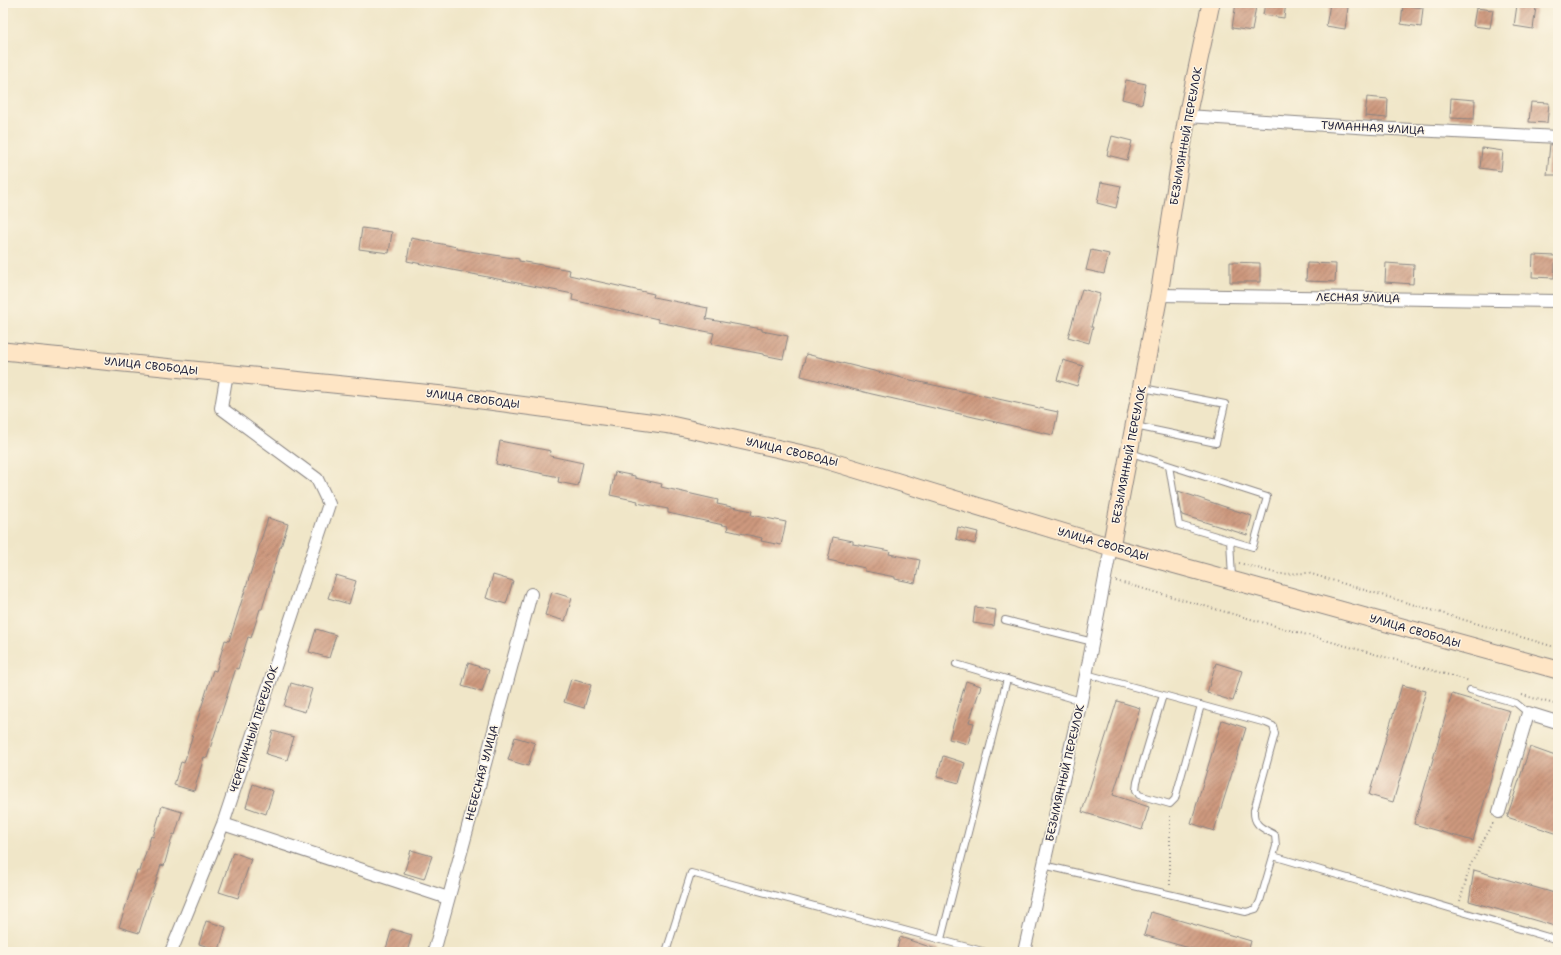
<svg xmlns="http://www.w3.org/2000/svg" width="1561" height="955" font-family="'Shantell Sans',sans-serif">
<style>
.building{fill:url(#building-hatch)}
.lines{fill:none;stroke-linecap:round;stroke-linejoin:round}
.lane-casing{stroke:#898482;stroke-width:8}
.street-casing{stroke:#898482;stroke-width:14}
.secondary-casing{stroke:#898482;stroke-width:19}
.path{stroke:#898482;stroke-width:2;stroke-dasharray:1 3;stroke-linecap:butt}
.lane{stroke:#fff;stroke-width:6}
.street{stroke:#fff;stroke-width:12}
.secondary{stroke:#fee5c5;stroke-width:17}
.labels{text-anchor:middle;dominant-baseline:central;stroke-width:3;stroke-linejoin:round;paint-order:stroke}
.street-label{font-size:11px;fill:#22223b;stroke:#fcf5e5}
</style>
<defs>
<pattern id="building-hatch" width="6" height="6" patternUnits="userSpaceOnUse"><rect width="6" height="6" fill="#cd987e"/><path d="M-1 1l2-2M0 6l6-6M5 7l2-2" fill="none" stroke="#a67c68"/></pattern>
</defs>
<rect width="100%" height="100%" fill="#fcf5e5"/>
<filter id="ink" filterUnits="userSpaceOnUse"><feTurbulence type="fractalNoise" baseFrequency=".025" numOctaves="2"/><feDisplacementMap in="SourceGraphic" scale="8" xChannelSelector="R" yChannelSelector="G"/><feConvolveMatrix kernelMatrix="1 2 1 2 8 2 1 2 1" color-interpolation-filters="sRGB"/></filter>
<filter id="wash" filterUnits="userSpaceOnUse"><feTurbulence type="fractalNoise" baseFrequency=".012" numOctaves="4" result="noise"/><feDisplacementMap in="SourceGraphic" scale="16" xChannelSelector="R" yChannelSelector="G"/><feGaussianBlur stdDeviation="0.9" result="paint"/><feColorMatrix in="noise" values="0 0 0 0 0 0 0 0 0 0 0 0 0 0 0 0 0 1.4 0 .05"/><feComposite in="paint" operator="in"/></filter>
<g filter="url(#wash)">
<rect width="100%" height="100%" fill="#f0e6c8"/>
<g id="blocks">
<path class="building" d="M1236,3L1256,6L1252,31L1232,28Z
M1265,3H1286L1284,18L1263,15Z
M1330,4L1348,7L1345,29L1326,26Z
M1403,5L1423,8L1421,27L1401,24Z
M1517,5L1536,7L1533,29L1514,26Z
M1476,8L1493,10L1490,28L1473,26Z
M1126,80L1146,84L1142,104L1122,99Z
M1367,97L1388,99L1387,118L1365,116Z
M1451,98L1475,100L1474,119L1450,118Z
M1531,102L1549,103L1547,123L1529,122Z
M1112,136L1132,141L1127,160L1107,155Z
M1550,144H1558V175H1547Z
M1482,148L1503,151L1501,171L1480,168Z
M1101,182L1121,186L1116,208L1097,203Z
M362,228L392,232L389,253L359,249Z
M411,238L457,247V249L519,259V261L570,270L569,275L654,294L653,297L708,308L706,319L762,329V331L788,336L783,359L763,355V354L711,344L714,333L658,322V319L572,300L573,294L407,261Z
M1091,250L1109,254L1104,274L1086,270Z
M1533,255L1556,256L1554,278L1532,277Z
M1230,262L1260,263V282H1230Z
M1307,263L1336,264L1335,282L1306,281Z
M1386,263L1414,265L1413,284L1385,282Z
M1082,289L1100,294L1091,327H1093L1089,343L1068,337Z
M806,354L906,379L1058,412L1053,435L872,394L801,376Z
M1063,360L1083,366L1077,386L1057,380Z
M500,441L551,451L550,456L583,463L578,486L558,482L559,477L496,464Z
M615,472L635,476V478L662,484L661,487L718,500L717,504L752,511L751,515L786,522L781,545L761,541L762,538L727,530L728,526L668,513V509L637,503L638,501L610,495Z
M1178,491L1252,516L1247,535L1182,515Z
M268,518L288,524L281,547H280L262,609H260L251,638L248,637L238,669L236,668L207,758L204,757L194,791L174,785L181,762L184,763L213,670L216,671L225,640L229,641Z
M958,527L978,532L975,544L956,539Z
M833,537L853,541V544L890,551L889,554L920,560L915,583L895,579V577L865,571V568L828,560Z
M336,575L356,581L349,604L328,598Z
M493,575L513,581L506,604L486,598Z
M552,592L572,598L565,621L545,615Z
M975,607L996,610L994,626L973,623Z
M316,629L336,635L329,658L309,652Z
M468,663L489,670L482,692L462,686Z
M1216,663L1242,671L1233,701L1207,693Z
M571,679L591,685L584,708L564,702Z
M966,681L981,686L969,722L974,723L968,744L949,739Z
M291,683L312,689L305,712L284,706Z
M1402,685L1426,691L1393,802L1369,795Z
M1452,694L1510,711L1473,841L1414,824Z
M1117,701L1140,708L1113,795L1149,807L1142,830L1082,812Z
M1222,720L1246,728L1214,831L1191,823Z
M273,731L294,737L287,760L266,754Z
M515,737L535,743L528,766L508,760Z
M1530,747L1558,757V834L1507,817Z
M943,756L965,763L959,783L937,777Z
M253,784L273,791L266,814L246,807Z
M162,806L182,812L175,835L173,834L164,866L161,865L139,933L119,927L137,871H140L151,836L153,837Z
M411,850L432,856L424,879L404,873Z
M233,852L251,859L238,898L219,892Z
M1474,870L1558,894V927L1469,901Z
M1151,912L1251,941L1248,952H1203L1144,935Z
M206,921L226,927L219,950L199,944Z
M392,929L412,935L407,952H385Z
M900,937L939,950V952H896Z"/>
</g>
</g>
<g filter="url(#ink)">
<use href="#blocks" fill-opacity="0" stroke="#898482" stroke-width="1"/>
<g class="lines">
<defs>
<path id="lane" d="M1135,426L1216,443L1225,404L1143,388
M1131,453L1267,497L1253,547L1179,525L1169,466
M1230,540L1232,578
M1005,620L1093,642
M956,664L1081,701
M1470,690L1516,703L1528,713
M1163,695L1137,782L1136,790L1139,795L1170,804L1175,799L1201,705
M1273,856L1558,940
M1043,865L1246,912L1256,909L1260,901L1276,846L1275,835C1263,828 1253,826 1254,810L1275,734L1273,726L1266,723L1086,674
M941,939L1007,679
M666,952L691,873L986,952"/>
<path id="street" d="M1187,116L1372,128L1558,137
M1159,295L1558,301
M1499,812L1528,713L1557,722L1558,719
M223,824L448,898
M171,952L223,824L329,504L317,479L221,408L227,373
M434,952L531,594
M1024,952L1081,701L1111,547"/>
<path id="secondary" d="M3,351L443,395L671,425L816,457L1111,547L1558,670
M1111,547L1159,295L1187,116L1211,3"/>
</defs>
<use href="#lane" class="lane-casing"/>
<use href="#street" class="street-casing"/>
<use href="#secondary" class="secondary-casing"/>
<path class="path" d="M1239,563L1279,574L1308,573L1558,648
M1116,581L1470,681
M1522,695L1558,705
M1170,885V813
M1460,901L1470,866L1494,821"/>
<use href="#lane" class="lane"/>
<use href="#street" class="street"/>
<use href="#secondary" class="secondary"/>
</g>
</g>
<g class="labels">
<g class="street-label">
<text transform="translate(1373 128) rotate(3)">ТУМАННАЯ УЛИЦА</text>
<text transform="translate(1186 136) rotate(-80)">БЕЗЫМЯННЫЙ ПЕРЕУЛОК</text>
<text transform="translate(1358 298) rotate(1)">ЛЕСНАЯ УЛИЦА</text>
<text transform="translate(151 366) rotate(6)">УЛИЦА СВОБОДЫ</text>
<text transform="translate(473 399) rotate(7)">УЛИЦА СВОБОДЫ</text>
<text transform="translate(792 452) rotate(13)">УЛИЦА СВОБОДЫ</text>
<text transform="translate(1129 455) rotate(-79)">БЕЗЫМЯННЫЙ ПЕРЕУЛОК</text>
<text transform="translate(1103 544) rotate(16)">УЛИЦА СВОБОДЫ</text>
<text transform="translate(1415 631) rotate(16)">УЛИЦА СВОБОДЫ</text>
<text transform="translate(254 729) rotate(-72)">ЧЕРЕПИЧНЫЙ ПЕРЕУЛОК</text>
<text transform="translate(482 773) rotate(-75)">НЕБЕСНАЯ УЛИЦА</text>
<text transform="translate(1065 773) rotate(-77)">БЕЗЫМЯННЫЙ ПЕРЕУЛОК</text>
</g>
</g>
<rect width="1561" height="955" fill="none" stroke="#fcf5e5" stroke-width="16"/>
</svg>
